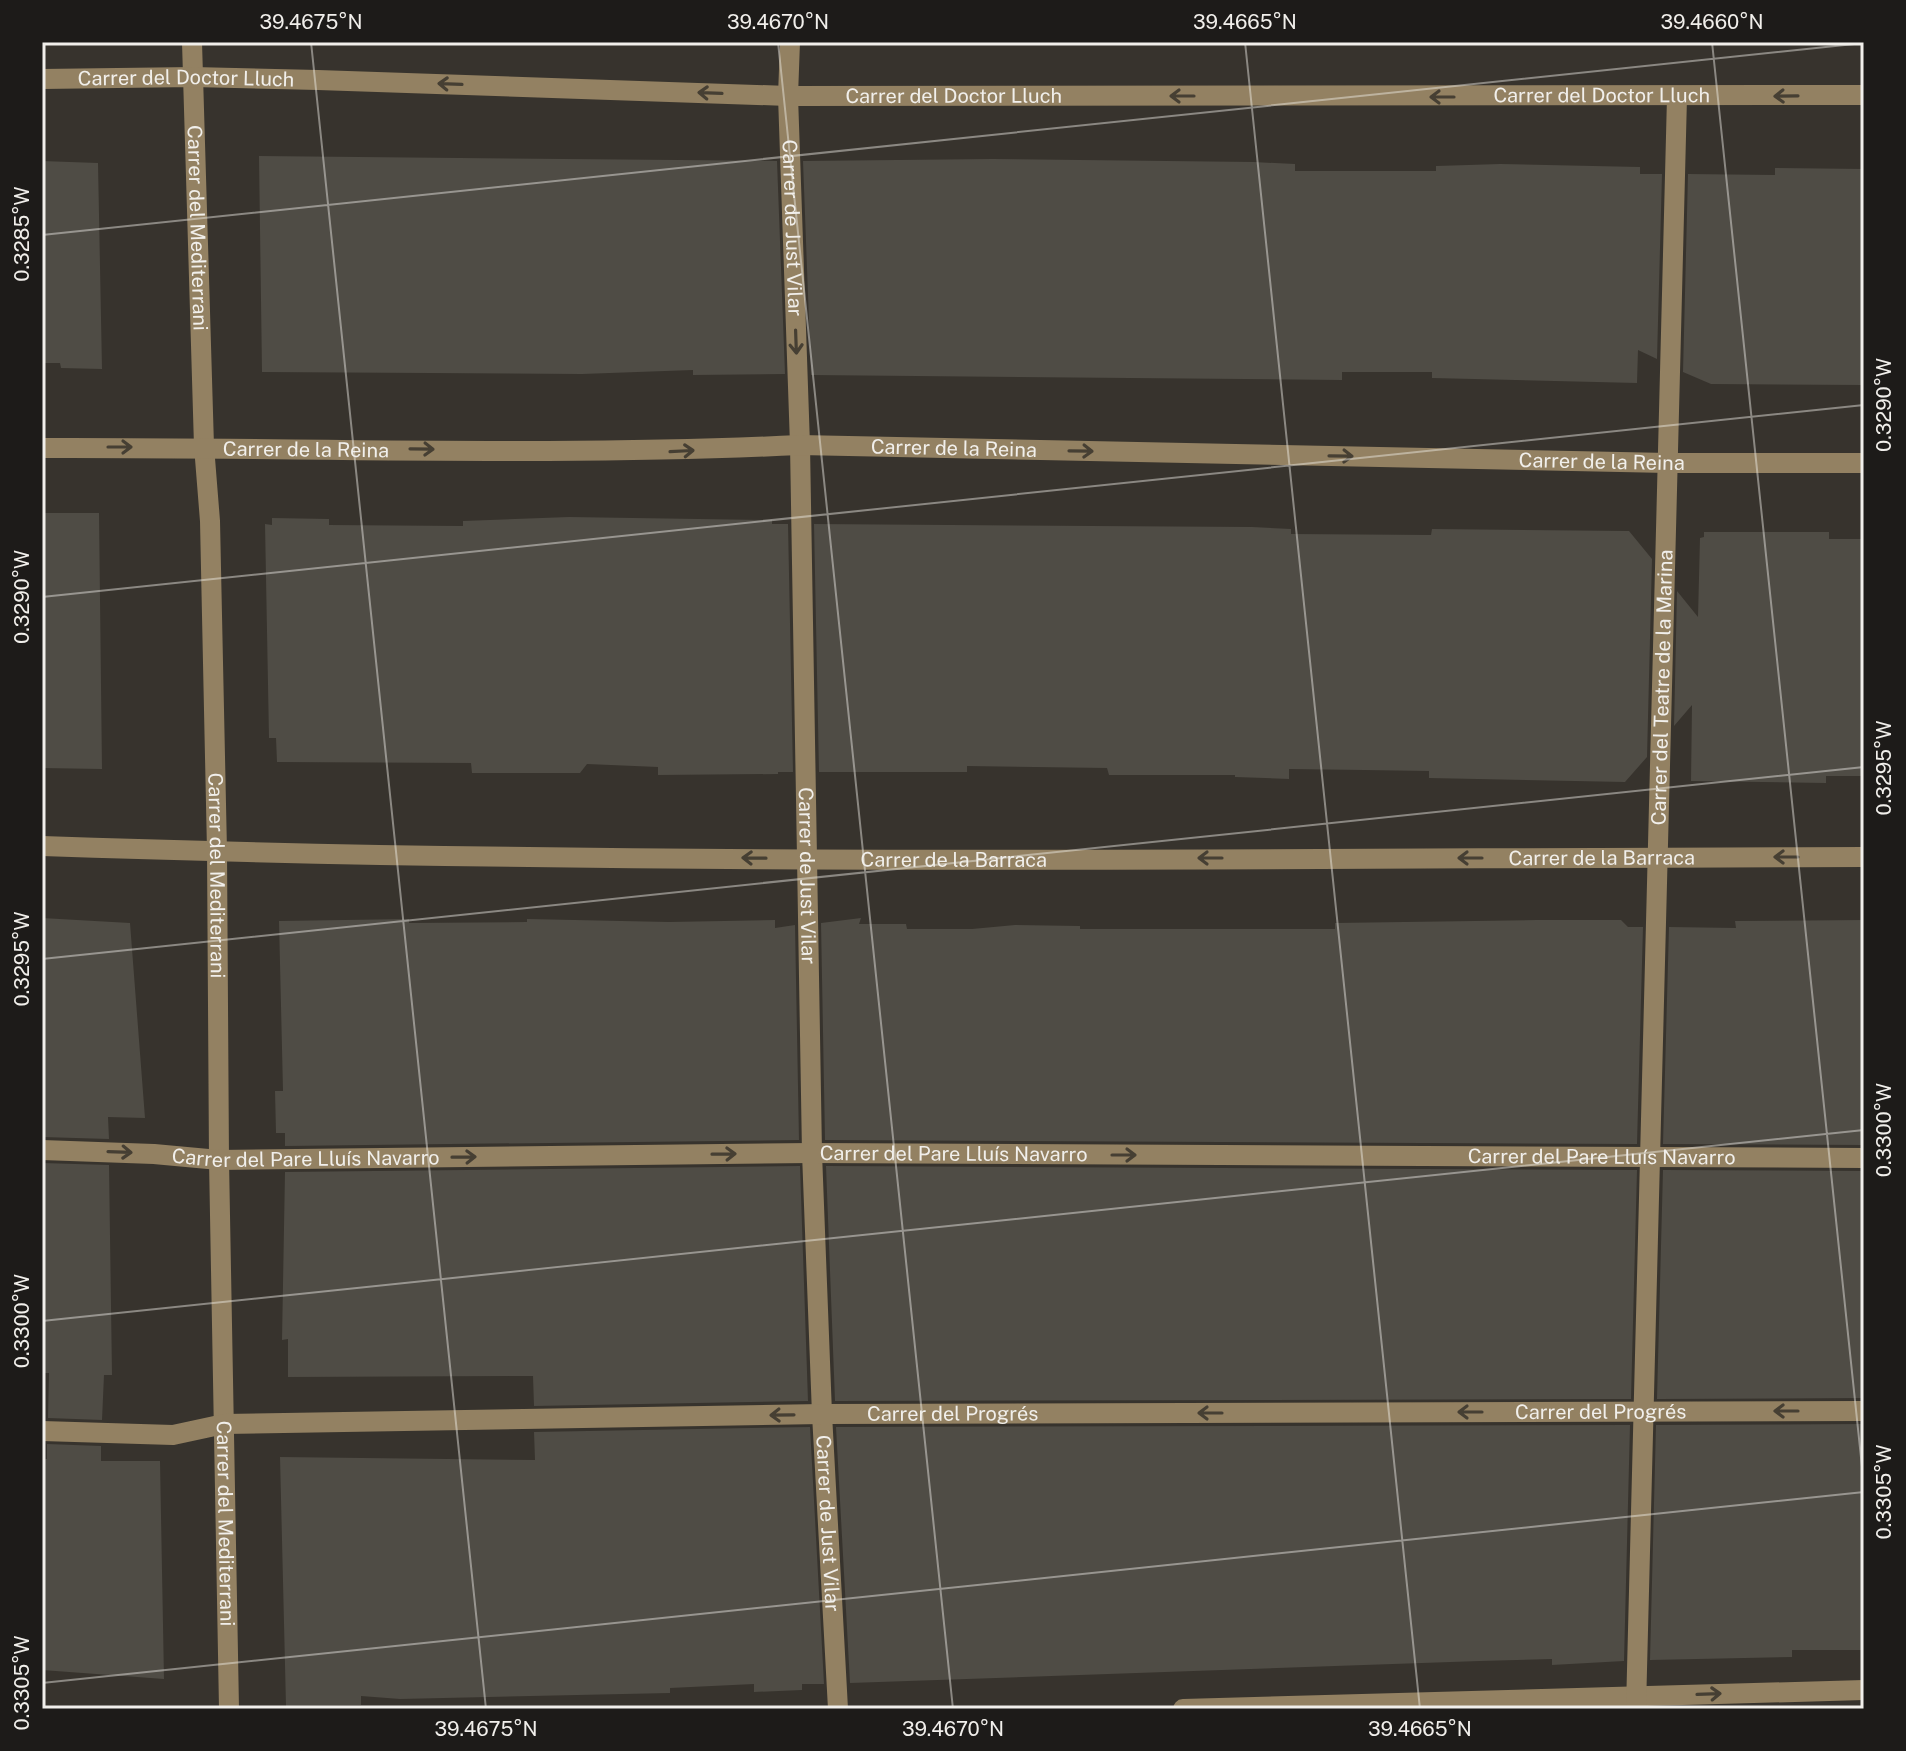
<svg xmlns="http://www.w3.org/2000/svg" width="1906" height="1751" font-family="'Public Sans',sans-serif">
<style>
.building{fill:#4f4c45}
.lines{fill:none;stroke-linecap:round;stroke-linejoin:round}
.minor{stroke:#938162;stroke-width:20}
.oneway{stroke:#463f33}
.ticks{fill:none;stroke:#f1efeb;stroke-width:2;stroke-opacity:0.45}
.labels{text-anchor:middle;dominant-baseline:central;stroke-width:6;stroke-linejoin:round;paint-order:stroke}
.street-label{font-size:20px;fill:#f1efeb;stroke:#1d1b19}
.neatline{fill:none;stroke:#f1efeb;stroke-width:3}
.ticks-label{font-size:20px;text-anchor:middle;fill:#f1efeb}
</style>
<rect width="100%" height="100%" fill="#37332d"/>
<path class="building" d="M259,156L777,161L785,374L693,375V370L582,374L262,372Z
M992,159L1254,162L1295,164V171H1436V166L1500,164L1640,167V174H1662L1657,359L1638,350L1637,383L1432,378V372H1342V380L811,375L803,161Z
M42,161L98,163L102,369L61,368L60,363H42Z
M1775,168L1864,169V385L1711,384L1683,372L1688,174L1775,175Z
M42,513H99L102,769L42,768Z
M569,517L772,520V524H788L793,772H778V774L658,775V767L587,764L580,773H472L471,763L277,762L276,738H269L265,524L272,525V518L329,519V525L463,526V521Z
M814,524L1252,527L1291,529V534L1431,535L1432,529L1629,531L1652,559L1647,757L1625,782L1429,778V771L1364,770L1289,769V779L1235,777V775H1109L1107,768L967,766V772H819Z
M1704,532H1829V539H1864V776H1826V783L1691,781L1692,705L1674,726L1677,591L1698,617L1700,538L1704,537Z
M42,918L130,923L145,1118L108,1117L109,1139L42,1137Z
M861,918L859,924H906L907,929H972L1015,925L1080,926V929H1335V923L1537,920H1621L1628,927H1643L1637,1144L825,1140L821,923Z
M409,919V923L527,922V919L669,922L775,920V928L795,925L799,1140L285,1146V1133H276L275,1091H283L279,921Z
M1864,920V1145L1663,1144L1669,927L1736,928L1735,921Z
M42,1163L109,1165L112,1375H104L102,1420L48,1418L49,1373H42Z
M800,1166L808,1401L534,1406L533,1376L288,1377V1339L282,1340L285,1172Z
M826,1166L1637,1170L1631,1399L835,1401Z
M1663,1170L1864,1171V1398L1657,1399Z
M1864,1424V1650H1792V1657L1650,1660L1656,1425Z
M1630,1425L1624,1661L1552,1665V1659L1480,1661L850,1683L836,1427Z
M810,1427L824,1684H802V1690L754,1692V1684L670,1688V1693L400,1699L361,1696V1705L286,1706L280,1457L535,1460L534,1432Z
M47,1444L101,1446V1461H160L164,1679L42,1670V1459H47Z"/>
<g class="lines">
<g class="minor">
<path id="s1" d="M192,42L204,446L210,521L217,851L219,1160L229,1709"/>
<path id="s2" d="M790,42L788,96L800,445L812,1153L822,1414L838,1709"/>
<path id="s3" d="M42,79L193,77L318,80L788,96L1864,95"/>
<path id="s4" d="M42,448C294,447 548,457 800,445L1668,463H1864"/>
<path id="s5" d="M42,846C649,867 1257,858 1864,857"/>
<path id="s6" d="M42,1150L154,1154L219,1160L812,1153L1864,1158"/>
<path id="s7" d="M42,1431L173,1435L224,1424L822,1414L1864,1411"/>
<path d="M1183,1709L1864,1690"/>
<path id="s8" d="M1636,1709L1677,97"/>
</g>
</g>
<defs><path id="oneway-shaft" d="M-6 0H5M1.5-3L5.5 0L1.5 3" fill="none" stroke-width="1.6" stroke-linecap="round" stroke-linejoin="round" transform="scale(2)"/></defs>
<g class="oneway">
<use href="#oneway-shaft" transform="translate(450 84) rotate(-178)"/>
<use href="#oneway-shaft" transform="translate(710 93) rotate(-178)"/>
<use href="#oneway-shaft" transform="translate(1182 96) rotate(-180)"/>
<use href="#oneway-shaft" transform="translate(1786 96) rotate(179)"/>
<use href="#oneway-shaft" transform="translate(1442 97) rotate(-180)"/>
<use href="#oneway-shaft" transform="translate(796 342) rotate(88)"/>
<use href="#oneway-shaft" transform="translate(120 447)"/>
<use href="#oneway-shaft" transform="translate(422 449) rotate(1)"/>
<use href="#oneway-shaft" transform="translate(682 451) rotate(-3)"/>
<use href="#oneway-shaft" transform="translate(1081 451) rotate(1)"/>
<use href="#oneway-shaft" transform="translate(1341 456) rotate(1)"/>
<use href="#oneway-shaft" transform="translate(1786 857) rotate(180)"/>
<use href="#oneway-shaft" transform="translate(754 858) rotate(-179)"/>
<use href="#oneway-shaft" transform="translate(1210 858) rotate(180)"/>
<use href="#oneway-shaft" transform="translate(1470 858) rotate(180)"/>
<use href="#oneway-shaft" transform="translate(120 1152) rotate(2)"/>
<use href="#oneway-shaft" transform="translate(724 1154) rotate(-1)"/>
<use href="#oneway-shaft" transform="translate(1124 1155)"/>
<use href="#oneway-shaft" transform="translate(464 1157) rotate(-1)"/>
<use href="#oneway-shaft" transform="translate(1786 1411) rotate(180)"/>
<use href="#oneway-shaft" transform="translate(1470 1412) rotate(180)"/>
<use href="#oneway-shaft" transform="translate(1210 1413) rotate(180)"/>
<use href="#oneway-shaft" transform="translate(782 1415) rotate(179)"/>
<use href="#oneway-shaft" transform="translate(1709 1694) rotate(-2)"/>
</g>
<path class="ticks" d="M311,42L486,1709M778,42L953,1709M1245,42L1420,1709M1712,42L1864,1486M42,235L1864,43M42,597L1864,405M42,959L1864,767M42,1321L1864,1130M42,1683L1864,1492"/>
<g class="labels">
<g class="street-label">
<text stroke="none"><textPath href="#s3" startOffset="144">Carrer del Doctor Lluch</textPath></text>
<text stroke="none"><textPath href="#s3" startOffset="912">Carrer del Doctor Lluch</textPath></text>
<text stroke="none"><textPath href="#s3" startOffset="1560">Carrer del Doctor Lluch</textPath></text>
<text stroke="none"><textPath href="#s1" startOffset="186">Carrer del Mediterrani</textPath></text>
<text stroke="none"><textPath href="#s2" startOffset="186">Carrer de Just Vilar</textPath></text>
<text stroke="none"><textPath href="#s4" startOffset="264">Carrer de la Reina</textPath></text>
<text stroke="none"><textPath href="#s4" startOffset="912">Carrer de la Reina</textPath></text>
<text stroke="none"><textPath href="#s4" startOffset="1560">Carrer de la Reina</textPath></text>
<text stroke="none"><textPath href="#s8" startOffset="1022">Carrer del Teatre de la Marina</textPath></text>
<text stroke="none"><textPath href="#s5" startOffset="1560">Carrer de la Barraca</textPath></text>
<text stroke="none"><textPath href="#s5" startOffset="912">Carrer de la Barraca</textPath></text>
<text stroke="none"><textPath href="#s1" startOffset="834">Carrer del Mediterrani</textPath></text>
<text stroke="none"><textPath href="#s2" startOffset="834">Carrer de Just Vilar</textPath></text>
<text stroke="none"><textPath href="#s6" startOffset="912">Carrer del Pare Lluís Navarro</textPath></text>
<text stroke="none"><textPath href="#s6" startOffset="264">Carrer del Pare Lluís Navarro</textPath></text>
<text stroke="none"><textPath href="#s6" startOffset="1560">Carrer del Pare Lluís Navarro</textPath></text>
<text stroke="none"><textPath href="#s7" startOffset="1560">Carrer del Progrés</textPath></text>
<text stroke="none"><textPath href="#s7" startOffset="912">Carrer del Progrés</textPath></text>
<text stroke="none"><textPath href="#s1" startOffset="1482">Carrer del Mediterrani</textPath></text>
<text stroke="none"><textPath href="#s2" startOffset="1482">Carrer de Just Vilar</textPath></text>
</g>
</g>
<rect width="1906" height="1751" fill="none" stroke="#1d1b19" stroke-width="88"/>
<rect x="44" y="44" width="1818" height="1663" class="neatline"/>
<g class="ticks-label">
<text x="311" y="29">39.4675°N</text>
<text x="778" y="29">39.4670°N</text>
<text x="1245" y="29">39.4665°N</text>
<text x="1712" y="29">39.4660°N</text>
<text transform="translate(22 234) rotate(-90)" y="7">0.3285°W</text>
<text transform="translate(1884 405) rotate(-90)" y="7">0.3290°W</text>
<text transform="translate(22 597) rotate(-90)" y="7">0.3290°W</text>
<text transform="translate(1884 768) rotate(-90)" y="7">0.3295°W</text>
<text transform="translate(22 959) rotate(-90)" y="7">0.3295°W</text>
<text transform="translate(1884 1130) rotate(-90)" y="7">0.3300°W</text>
<text transform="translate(22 1321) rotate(-90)" y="7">0.3300°W</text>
<text transform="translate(1884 1492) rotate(-90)" y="7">0.3305°W</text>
<text transform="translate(22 1683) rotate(-90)" y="7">0.3305°W</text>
<text x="486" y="1736">39.4675°N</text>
<text x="953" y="1736">39.4670°N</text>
<text x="1420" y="1736">39.4665°N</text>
</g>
</svg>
